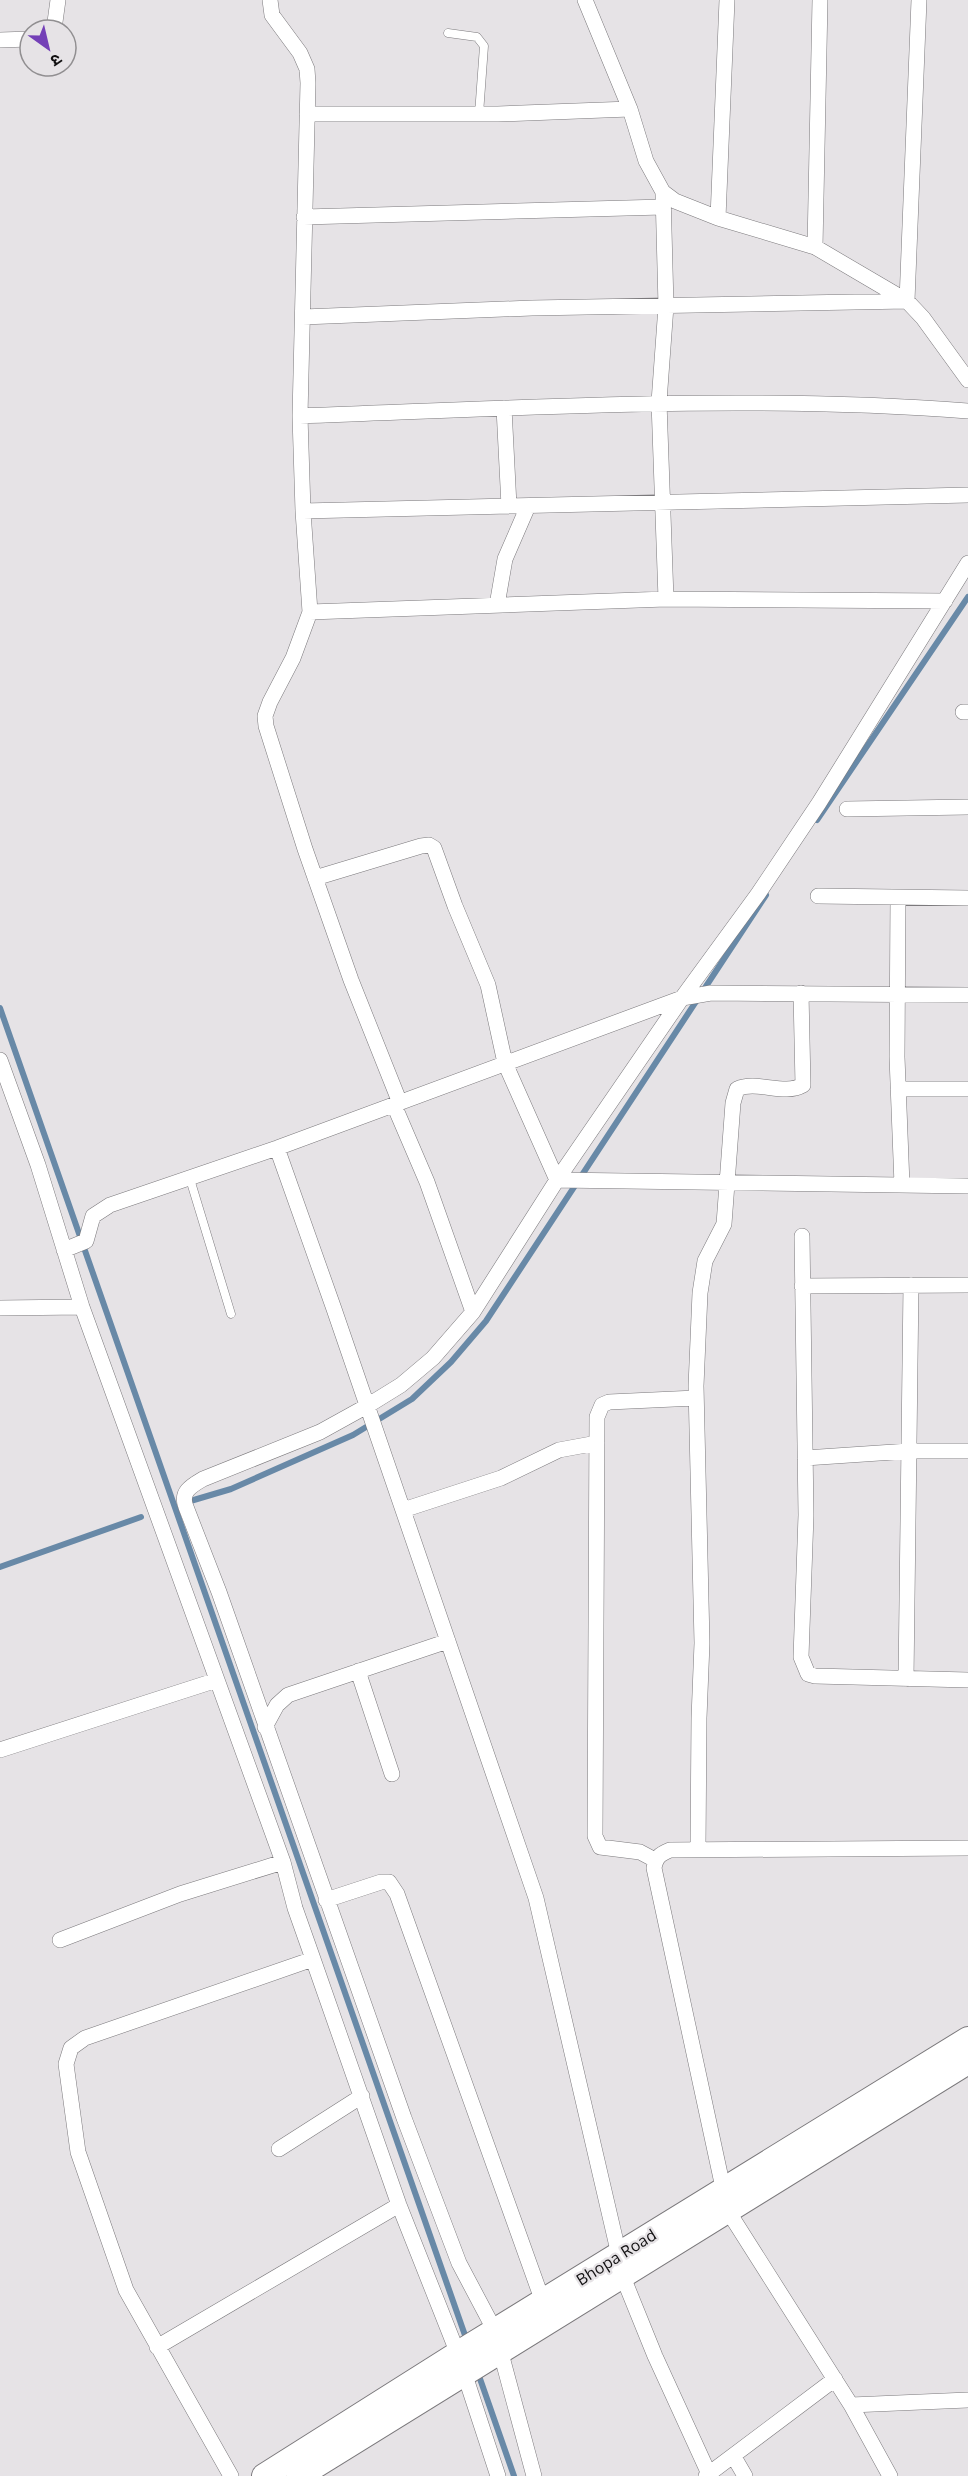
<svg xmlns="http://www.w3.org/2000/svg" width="968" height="2476" font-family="'Open Sans','Noto Sans Devanagari',sans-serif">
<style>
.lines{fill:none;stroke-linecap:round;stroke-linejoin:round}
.stream{stroke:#6889a7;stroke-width:6}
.service-casing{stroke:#7b797c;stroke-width:9}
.minor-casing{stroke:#7b797c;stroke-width:16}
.primary-casing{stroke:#7b797c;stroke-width:26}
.service{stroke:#fff;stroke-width:8}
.minor{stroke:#fff;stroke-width:15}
.primary{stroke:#fff;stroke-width:24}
.labels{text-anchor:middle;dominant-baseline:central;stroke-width:4.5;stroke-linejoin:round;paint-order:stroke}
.street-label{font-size:16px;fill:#111011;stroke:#e6e3e6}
</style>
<rect width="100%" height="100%" fill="#e6e3e6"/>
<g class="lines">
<path class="stream" d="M817,820L968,597
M0,1008L467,2341
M187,1502L231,1489L353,1435L412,1399L451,1362L486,1321L766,895
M0,1567L141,1517
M478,2373L514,2476"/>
<defs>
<path id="service" d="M448,33L477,37L484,46L479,114
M190,1179L231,1314"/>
<path id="minor" d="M270,0L272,15L300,53L307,69L308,83L300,416L303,511L310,612L293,658L270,702L265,716L266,726L305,849L351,980L400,1103
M585,0L630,109L646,161L663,192L675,201L718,218L815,247L907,301L923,318L968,380
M51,30L55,22L58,0
M0,40L30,39
M307,114H498L630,109
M663,192L666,306L659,402L666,599
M304,217L663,207
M718,218L727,0
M815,247L820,0
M303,317L532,308L907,301L919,0
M504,408L509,506
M300,416C522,408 747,394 968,411
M303,511L968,495
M497,605L505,559L528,506
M310,612L666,599L945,601
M963,712H968
M847,809L968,807
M315,878L421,846L429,845L434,848L455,906L488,985L505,1063L557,1180L968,1186
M818,896L968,898
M898,898L897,1057L902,1185
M0,1060L38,1165L82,1307L283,1862L295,1908L313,1959L399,2205L458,2354L498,2476
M898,1089H968
M394,1105L427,1182L473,1312
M277,1148L334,1309L536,1898L619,2255
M802,1236L806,1515L801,1657L808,1674L815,1676L968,1680
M64,1250L86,1241L93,1216L110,1205L277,1148L682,998L711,993L968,995
M802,1286L968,1285
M0,1308L82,1307
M805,1458L909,1451H968
M403,1510L501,1478L559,1450L597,1443
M358,1671L392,1774
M906,1679L911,1285
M265,1727L277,1705L288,1695L448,1641
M0,1750L217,1680
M698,1849L699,1718L702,1643L696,1386L700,1293L705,1261L724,1224L733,1103L737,1089C757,1080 784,1096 803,1085L801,993
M655,1860L640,1852L600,1847L595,1836L597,1417L602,1405L609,1402L696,1398
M326,1900L381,1882H389L397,1894L543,2302
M60,1940L180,1894L283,1862
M279,2149L362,2096
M623,2277L655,2356L709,2474
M157,2347L399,2205
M851,2405L968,2400
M734,2457L745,2476
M231,2476L126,2290L78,2152L66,2064L71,2048L85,2038L313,1959
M534,2476L495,2331L459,2263L404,2118L219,1592L186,1507C180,1492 191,1486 203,1479L320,1432L367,1406L401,1385L433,1358L473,1312L557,1180L682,998L758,894L819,803L968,563
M706,2476L835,2379
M890,2476L851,2405L728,2211L654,1868C656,1857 660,1854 670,1850L968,1848"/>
<path id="primary" d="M264,2476L465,2349L968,2039
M299,2476L968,2062"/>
</defs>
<use href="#service" class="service-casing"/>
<use href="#minor" class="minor-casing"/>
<use href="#primary" class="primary-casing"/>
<use href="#service" class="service"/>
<use href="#minor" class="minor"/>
<use href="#primary" class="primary"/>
</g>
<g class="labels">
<g class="street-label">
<text transform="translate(616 2257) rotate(-32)">Bhopa Road</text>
</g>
</g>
<g transform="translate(48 48) rotate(146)"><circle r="28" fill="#e6e3e6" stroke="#918f91" stroke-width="1.5"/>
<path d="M0-4.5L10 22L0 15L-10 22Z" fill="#7440b7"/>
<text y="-9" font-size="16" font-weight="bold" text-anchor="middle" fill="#111011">उ</text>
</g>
</svg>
